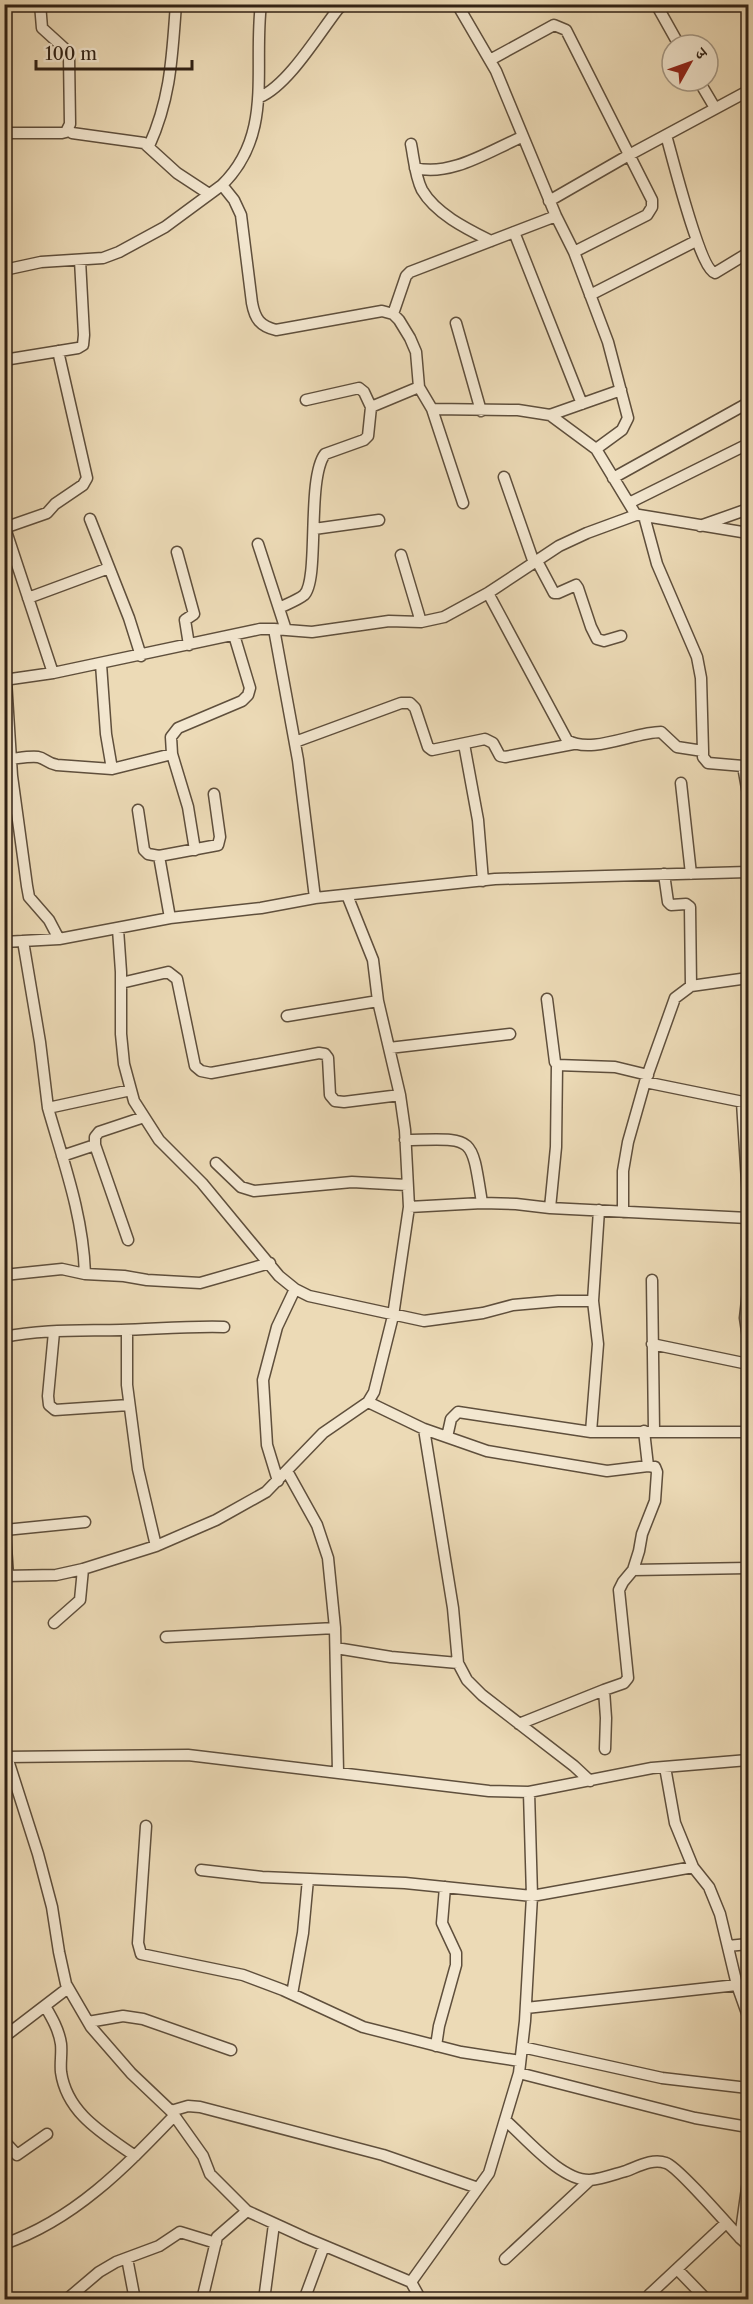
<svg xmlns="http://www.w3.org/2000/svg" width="753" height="2304" font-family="'Libre Caslon Text','Noto Serif Devanagari',serif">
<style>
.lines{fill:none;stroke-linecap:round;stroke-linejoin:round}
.minor-casing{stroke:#5f4f3c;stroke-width:13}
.minor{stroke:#f3e7d0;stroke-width:10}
</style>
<rect width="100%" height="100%" fill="#ecdab6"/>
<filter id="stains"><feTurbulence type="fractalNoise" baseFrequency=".00333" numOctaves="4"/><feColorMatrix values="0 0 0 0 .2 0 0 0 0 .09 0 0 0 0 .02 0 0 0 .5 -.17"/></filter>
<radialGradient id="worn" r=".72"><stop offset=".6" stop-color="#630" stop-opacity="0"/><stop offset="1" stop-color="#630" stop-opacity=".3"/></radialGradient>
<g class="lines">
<defs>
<path id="minor" d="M261,4C253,69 274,134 222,185L234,200L241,215L252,303C255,319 260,326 276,330L382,311L393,314L399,320L410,338L416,352L419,387L432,409L518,410L550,415L596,449
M656,4L679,45
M490,60L554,25L566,30L652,200V207L647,215L574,252
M699,81L715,108
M260,97C288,85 318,35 338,9L344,4
M68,129L72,133L144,143L177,173L209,194
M4,133H62L66,132L70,124L69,56L64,48L42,28L40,4
M666,135C672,156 700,269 715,273L748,253
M411,144C414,159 415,176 422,190C436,214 467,229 491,241
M149,146C171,97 172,57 176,4
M415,168C451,177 489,151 522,137
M549,201L629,155L748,91
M514,232L582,404
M4,270L41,262L103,258L119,252L165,227L222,185
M590,295L696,241
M393,314L406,276L410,272L556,216
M456,323L481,411
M4,360L78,348L83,345L84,335L80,260
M306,400L359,388L364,392L371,407
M432,409L463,503
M550,415L621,390
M504,477L534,563
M613,478L748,403
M629,503L748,444
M639,515L748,533
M644,516L657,564L697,657L701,678L703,751
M90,519L129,618L141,656
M700,526L748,509
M4,528L47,513L55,504L83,485L87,478L58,351
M5,528L53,673
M314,529L379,520
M258,544L286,630
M177,552L194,614L185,620L189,645
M401,555L421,622
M537,561L554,593H558L576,585L578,588L591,627L597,639L604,641L621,636
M488,593L567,740C591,755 634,732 661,732L677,747L703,751V757L708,763L743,766L748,794
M28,598L109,568
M279,608C287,604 298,600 304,595C320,580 306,479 325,454L364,440L368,436L371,407L419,387
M274,629L312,632L389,621L421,622L444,617L488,593L559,546L587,533L636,515L596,449L622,430L628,418L608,342L574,252L556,216L496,71L457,4
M101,664L106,734L112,769
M4,680L53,673L260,629H274L298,760L315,898
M6,680L12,776L27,886L29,897L49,920L59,939
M295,742L401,703H410L415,708L428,747L432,750L485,739L493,743L500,756L505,757L573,744
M464,744L478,820L483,881
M11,759C20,758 30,756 38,757C45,758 46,763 57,765L112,769L172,754
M681,783L691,874
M138,810L144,850L148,854L159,856L170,918
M195,850L188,807L172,754L171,737L178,728L242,701L248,695L250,688L234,635
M159,856L218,845L220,837L214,794
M118,929L121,972V1034L124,1064L134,1101L159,1140L202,1183L279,1276L295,1289L309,1296L424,1321L483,1313L513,1305L558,1301H593
M23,941L40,1042L48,1108L131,1090
M4,942L59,939L170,918L261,908L315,898L495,879L748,872
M121,983L168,972L177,979L195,1066L201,1071L211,1073L319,1053L325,1054L328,1058L330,1095L335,1101L344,1102L400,1095
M691,986L748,978
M547,999L555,1062L557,1065L615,1067L648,1075
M287,1016L378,1001
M389,1048L510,1034
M645,1082L748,1103
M742,1102L748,1198
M48,1108C64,1164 83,1215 85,1274
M405,1140C475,1139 471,1133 482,1203
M62,1156L95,1145
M216,1163L241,1187L254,1191L352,1182L407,1185
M409,1207L482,1203L516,1204L550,1208L748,1218
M550,1208L556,1147L557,1065
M623,1212V1171L628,1142L645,1082L675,998L691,986L690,907L686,904L671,905L668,902L664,874
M128,1240L95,1145V1137L99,1132L144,1117
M4,1275L62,1269L85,1274L124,1276L147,1280L200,1283L270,1263
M652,1280L654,1431
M748,1291L745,1318L748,1338
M127,1330V1385L138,1469L156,1546
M54,1332L48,1396L49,1405L55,1410L129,1405
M4,1337C42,1329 83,1331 121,1330C156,1329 189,1326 224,1327
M652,1344L748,1364
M368,1402L424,1429L487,1451L607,1471L648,1466L644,1431
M424,1429L453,1608L458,1663L467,1680L482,1695L574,1766L590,1781
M591,1432L598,1344L593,1301L599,1210
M447,1437L451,1419L458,1412L591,1432H748
M287,1471L317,1525L328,1558L335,1628L338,1772
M278,1481L267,1445L263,1380L277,1327L295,1289
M4,1517L8,1576
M5,1530L85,1522
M633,1570L748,1568
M4,1576L56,1575L83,1569L156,1546L216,1520L266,1492L323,1433L368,1402L374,1392L393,1316L409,1207L405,1130L400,1095L378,1001L373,960L347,895
M54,1623L80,1600L83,1569
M166,1637L335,1628
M336,1648L391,1657L458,1663
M604,1690L606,1718L605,1749
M519,1724L604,1690L624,1683L628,1678L619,1590L623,1582L633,1570L639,1551L642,1534L655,1501L657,1472L655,1467L648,1466
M4,1757L188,1755L489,1791L529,1792L652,1768L748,1760
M7,1757L38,1854L52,1907L59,1952L66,1984L91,2027L131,2073L171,2111L203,2156L210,2174L247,2211L306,2238L411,2282L421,2300
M665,1767L675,1823L693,1867L709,1887L720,1914L737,1985L748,2016
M146,1826L138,1943L141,1954L243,1975L283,1990L363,2027L461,2052L520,2061
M201,1870L262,1877L405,1883L532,1896L693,1867
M728,1946L748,1944
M292,1994L303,1933L308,1879
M45,2006C52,2018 59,2030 61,2044C62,2053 60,2063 61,2072C67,2114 104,2134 135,2156
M526,2008L737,1985
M88,2022L123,2016L143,2019L231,2050
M4,2037L68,1988
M436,2046L439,2026L456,1965V1953L442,1923L445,1887
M522,2047L662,2078L748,2088
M519,2073L695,2118L748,2127
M171,2111L188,2106L200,2107L383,2155L478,2188
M505,2120C526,2138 561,2181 590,2180C602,2179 615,2174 626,2171C639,2166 653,2158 666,2163C677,2166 729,2226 740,2238
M4,2141L17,2155L47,2134
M748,2181L740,2238L748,2245
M4,2244C74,2220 124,2168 174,2116
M127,2258L135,2300
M505,2259L590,2180
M677,2269L707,2300
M411,2282L489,2173L519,2073L525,2021L532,1896L529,1792
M649,2295L726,2223
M66,2300L99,2272L116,2262L159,2246L180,2232L216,2243
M202,2300L217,2237L247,2211
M264,2300L274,2224
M304,2300L324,2246"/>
</defs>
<use href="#minor" class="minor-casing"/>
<use href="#minor" class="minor"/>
</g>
<rect width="753" height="2304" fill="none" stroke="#ecdab6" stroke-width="24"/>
<rect x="6" y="6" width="741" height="2292" fill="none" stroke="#302114" stroke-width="3"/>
<rect x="12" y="12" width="729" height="2280" fill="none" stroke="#302114" stroke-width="1.5"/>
<g transform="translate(690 63) rotate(50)"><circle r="28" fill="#f3e7d0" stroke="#a59885" stroke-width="1.5"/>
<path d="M0-4.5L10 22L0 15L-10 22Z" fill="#8f2418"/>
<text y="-9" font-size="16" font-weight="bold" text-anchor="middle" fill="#302114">उ</text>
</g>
<path d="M36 60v9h156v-9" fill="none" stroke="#302114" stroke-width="3"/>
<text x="45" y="60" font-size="18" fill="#302114" stroke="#f3e7d0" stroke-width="4.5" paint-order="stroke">100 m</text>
<rect width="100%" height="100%" filter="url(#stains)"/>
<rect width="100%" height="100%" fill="url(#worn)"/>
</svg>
